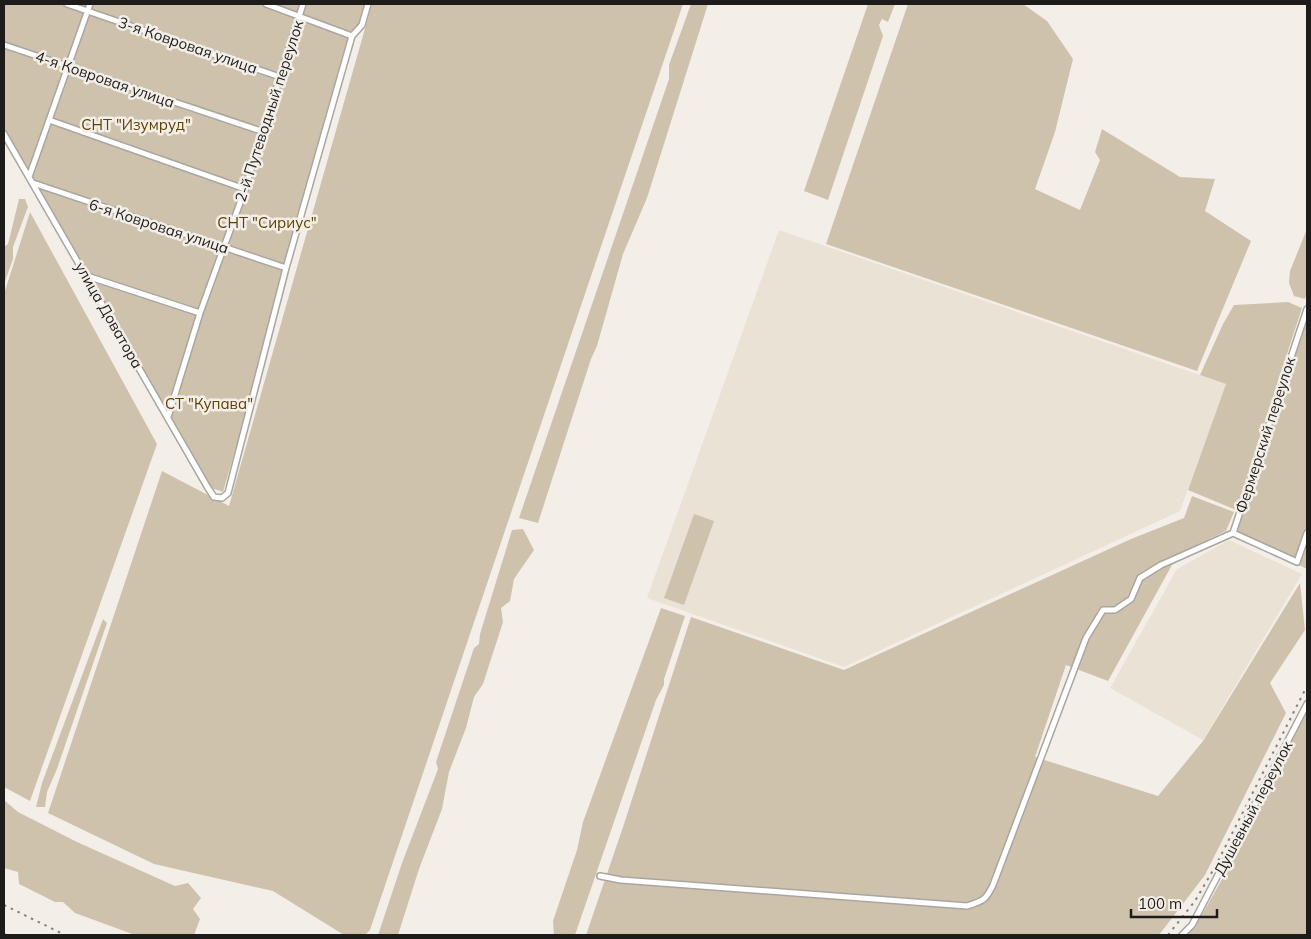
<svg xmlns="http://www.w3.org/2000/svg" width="1311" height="939" font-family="Mulish,sans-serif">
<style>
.built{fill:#eae2d5}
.green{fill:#cfc2ad}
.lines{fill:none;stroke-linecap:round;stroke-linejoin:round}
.street-casing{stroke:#a9a6a0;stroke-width:8}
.street{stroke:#fff;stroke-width:5}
.rail{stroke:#84817d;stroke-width:2;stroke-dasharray:2.5 5;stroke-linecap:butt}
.labels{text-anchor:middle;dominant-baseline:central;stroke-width:5;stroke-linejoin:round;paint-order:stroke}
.street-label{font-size:15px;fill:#1d1c1a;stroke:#f3efe8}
.park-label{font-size:15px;fill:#5f4100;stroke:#f3efe8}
</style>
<rect width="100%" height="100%" fill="#f3efe8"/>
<path class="built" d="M779,230L1226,384L1180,511L844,667L647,598Z
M1229,540L1302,574L1203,740L1110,688L1177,569Z"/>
<path class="green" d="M4,4H365L223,492L211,488L4,138Z
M372,4H683L370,930L365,935H344L273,891L154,864L48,813L162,471L229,506Z
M691,4H708L647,198L623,254L597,346L591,359L538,523L519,518L669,79V65Z
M868,4H895L888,22L882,19L879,25L883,36L828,200L804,191Z
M908,4H1023L1047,21L1073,59L1055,132L1035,189L1080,210L1100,160L1095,152L1102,129L1180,177L1215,179L1205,211L1251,241L1197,371L826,244Z
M19,199H25L28,207L13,247V259L4,284V247L8,244Z
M30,212L157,444L30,801L4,787V294Z
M1307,229V293L1305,299L1294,296L1289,283L1290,271Z
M1288,302L1302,308L1236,510L1188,490L1226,384L1200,375L1223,324L1234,305Z
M1307,310V569L1233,533Z
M1192,496L1234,512L1226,531L1178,554L1108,681L1066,665L1035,757L1158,796L1203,741L1300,583L1305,630L1270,683L1286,713L1205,875L1159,935H586L623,827L691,617L844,670L1131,539L1184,518Z
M694,514L714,521L684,605L664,598Z
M523,529L534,550L514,579L510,601L501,608L503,622L483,684L474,697L466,728L449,772L442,809L419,869L398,935H378L402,863L438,769L436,762L474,648L479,644L480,634L512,530Z
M661,608L685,616L664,679V685L656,700L575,935H554L553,921L577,850L583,822Z
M103,619L107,623L57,769L47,792L45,807H36L42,783Z
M1307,706V935H1186L1199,920L1248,833Z
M4,800L18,812L77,842L175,886L188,883L201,898L193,909L200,919L194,935H135L75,913L63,902H55L19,884L18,872L4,868Z"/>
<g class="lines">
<defs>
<path id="street" d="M67,4L280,77
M266,4L352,36
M4,45L264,132
M49,120L245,189
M4,134L208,488L214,497L222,498L228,493L286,268L352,36L362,25L368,4
M29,177L90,4
M33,183L286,268
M87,276L200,313
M168,417L200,313L245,189L303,4
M1233,533L1307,309
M600,876L621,880L967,906C983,901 986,900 993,885L1086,638L1103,610H1115L1131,599L1140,578L1161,565L1233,533L1297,562L1307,533
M1182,935L1192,925L1307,704"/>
</defs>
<use href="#street" class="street-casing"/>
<use href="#street" class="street"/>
<path class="rail" d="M4,905L65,935
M4,934L6,935
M1168,935L1195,901L1215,867L1307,686"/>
</g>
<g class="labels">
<g class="street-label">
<text transform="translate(188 45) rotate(19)">3-я Ковровая улица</text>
<text transform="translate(105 79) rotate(19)">4-я Ковровая улица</text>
<text transform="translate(269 111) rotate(-72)">2-й Путеводный переулок</text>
<text transform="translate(159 226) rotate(18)">6-я Ковровая улица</text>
<text transform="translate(109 315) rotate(60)">улица Доватора</text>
<text transform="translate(1265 435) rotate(-72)">Фермерский переулок</text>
<text transform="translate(1253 808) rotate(-62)">Душевный переулок</text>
</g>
<g class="park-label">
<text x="136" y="124">СНТ "Изумруд"</text>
<text x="267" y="222">СНТ "Сириус"</text>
<text x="209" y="403">СТ "Купава"</text>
</g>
</g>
<rect width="1311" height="939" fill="none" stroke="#1d1c1a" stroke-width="10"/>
<path d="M1131 909v8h86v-8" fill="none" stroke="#1d1c1a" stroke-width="2.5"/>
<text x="1138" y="909" font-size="15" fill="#1d1c1a" stroke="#f3efe8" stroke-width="4" paint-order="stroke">100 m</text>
</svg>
